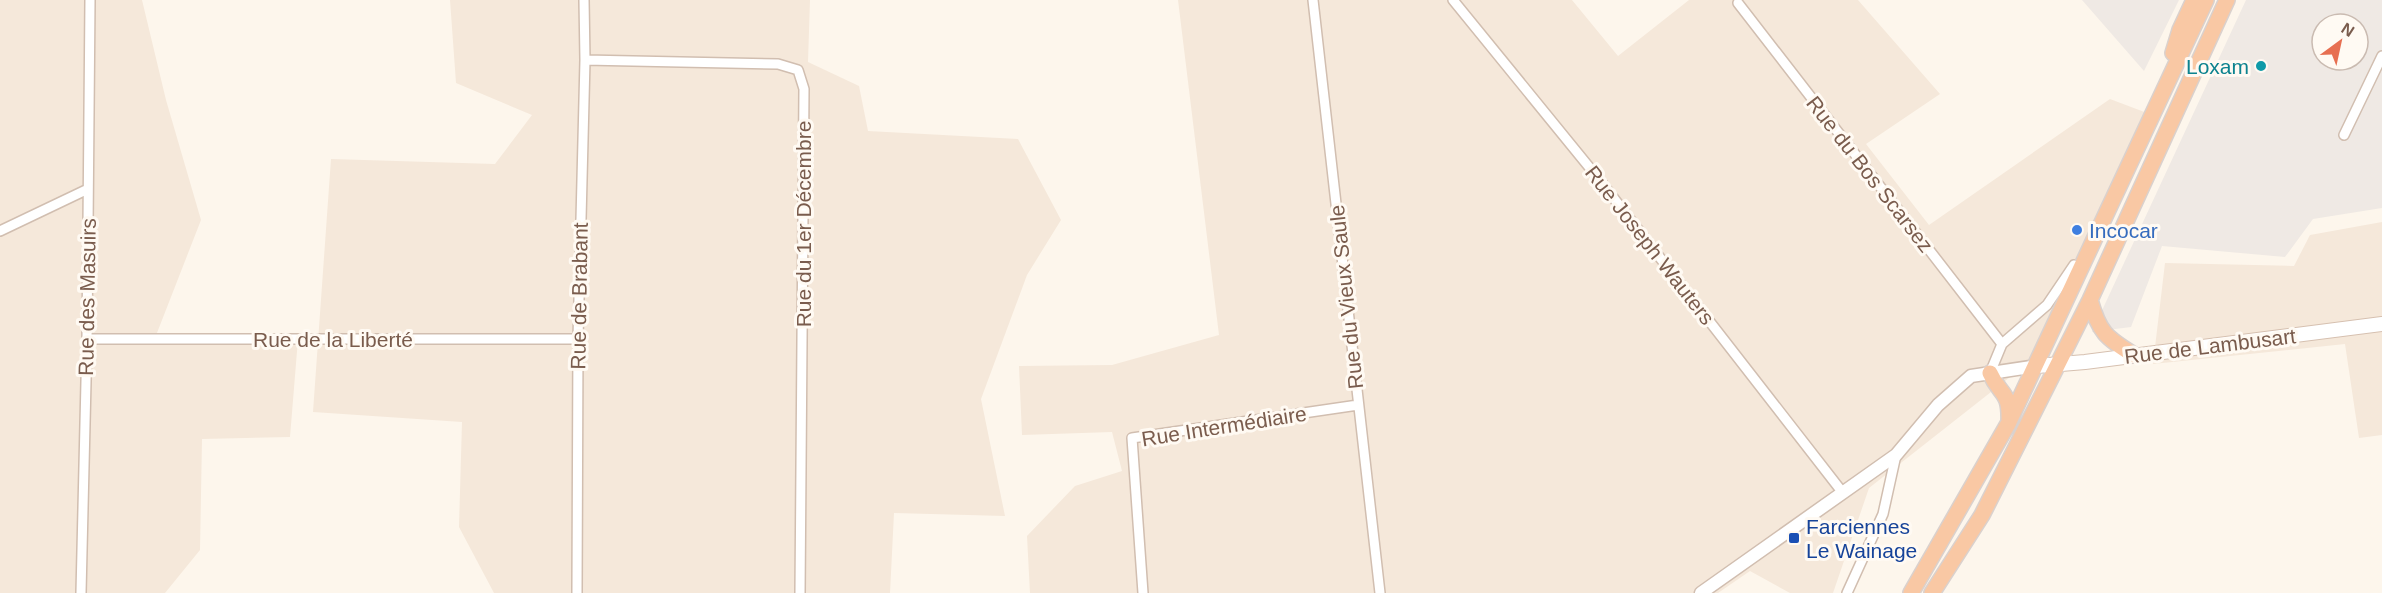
<svg xmlns="http://www.w3.org/2000/svg" width="2382" height="593" font-family="Arial,sans-serif">
<style>
.residential{fill:#f5e8da}
.industrial{fill:#efe9e4;fill-rule:evenodd}
.lines{fill:none;stroke-linecap:round;stroke-linejoin:round}
.minor-casing{stroke:#d1beb0;stroke-width:12}
.tertiary-casing{stroke:#d1beb0;stroke-width:15}
.secondary-casing{stroke:#d6c0b0;stroke-width:16}
.trunk-casing{stroke:#dad1cd;stroke-width:18}
.minor{stroke:#fff;stroke-width:9}
.tertiary{stroke:#fff;stroke-width:12}
.secondary{stroke:#fff;stroke-width:14}
.trunk{stroke:#f9c8a4;stroke-width:15}
.culture-dot{fill:#0f9aa8;stroke:#fffaf3;stroke-width:2}
.shop-dot{fill:#3f7fe0;stroke:#fffaf3;stroke-width:2}
.transit-dot{fill:#1a4fb4;stroke:#fffaf3;stroke-width:2}
.labels{text-anchor:middle;dominant-baseline:central;stroke-width:6;stroke-linejoin:round;paint-order:stroke}
.culture-label{font-size:21px;fill:#0d838f;stroke:#fffaf3;text-anchor:end}
.street-label{font-size:21px;fill:#7a5c4d;stroke:#fffaf3}
.shop-label{font-size:21px;fill:#366cbe;stroke:#fffaf3;text-anchor:start}
.transit-label{font-size:21px;fill:#164399;stroke:#fffaf3;text-anchor:start}
</style>
<rect width="100%" height="100%" fill="#fdf6ec"/>
<path class="residential" d="M0,0H142L166,100L201,220L155,338L298,339L290,437L202,439L200,550L165,593H0Z
M450,0H810L808,62L859,86L868,131L1018,139L1061,220L1027,275L981,399L1005,516L894,513L890,593H494L459,527L462,422L313,412L331,159L495,164L532,115L456,83Z
M1178,0H1572L1618,56L1689,0H1858L1940,94L1866,144L1929,225L2110,99L2147,113L2033,359L1869,488L1833,593H1790L1750,571L1718,593H1030L1027,536L1075,486L1122,471L1112,432L1022,435L1019,366L1112,365L1219,335Z
M2382,222V435L2359,438L2345,344L2153,364L2165,263L2294,266L2310,235Z"/>
<path class="industrial" d="M2082,0H2179L2144,71Z
M2246,0H2382V208L2313,219L2285,257L2162,246L2131,327L2092,332ZM2322,24H2358V60H2322Z"/>
<g class="lines">
<defs>
<path id="minor" d="M1313,0L1380,593
M1453,0L1598,178L1843,493
M1738,3L2002,344
M585,60L778,64L798,70L804,89L800,593
M2344,135L2382,56
M0,231L88,189
M87,339H578
M1990,373L2002,344L2047,305L2074,265
M81,593L87,339L90,0
M577,593L578,339L585,60L584,0
M1143,593L1132,438L1358,405
M1847,593L1883,514L1896,455"/>
<path id="tertiary" d="M1701,593L1896,455L1938,405L1971,376L2037,366"/>
<path id="secondary" d="M2037,366L2085,362L2382,324"/>
<path id="trunk" d="M2173,53L2180,30L2194,0
M2090,300C2099,332 2106,338 2134,355
M1990,373C2000,396 2010,390 2009,421
M1911,593L2008,424L2206,0
M1932,593L1982,515L2058,364L2090,300L2227,0"/>
</defs>
<use href="#minor" class="minor-casing"/>
<use href="#tertiary" class="tertiary-casing"/>
<use href="#secondary" class="secondary-casing"/>
<use href="#trunk" class="trunk-casing"/>
<use href="#minor" class="minor"/>
<use href="#tertiary" class="tertiary"/>
<use href="#secondary" class="secondary"/>
<use href="#trunk" class="trunk"/>
</g>
<circle class="culture-dot" cx="2261" cy="66" r="6"/>
<circle class="shop-dot" cx="2077" cy="230" r="6"/>
<rect class="transit-dot" x="1788" y="532" width="12" height="12" rx="3"/>
<g class="labels">
<g class="culture-label">
<text x="2249" y="66">Loxam</text>
</g>
<g class="street-label">
<text transform="translate(1870 174) rotate(52)">Rue du Bos Scarsez</text>
<text transform="translate(803 224) rotate(-90)">Rue du 1er Décembre</text>
<text transform="translate(1650 245) rotate(52)">Rue Joseph Wauters</text>
<text transform="translate(579 296) rotate(-89)">Rue de Brabant</text>
<text transform="translate(87 297) rotate(-89)">Rue des Masuirs</text>
<text transform="translate(1346 297) rotate(-96)">Rue du Vieux Saule</text>
<text x="333" y="339">Rue de la Liberté</text>
<text transform="translate(2210 346) rotate(-7)">Rue de Lambusart</text>
<text transform="translate(1224 426) rotate(-9)">Rue Intermédiaire</text>
</g>
<g class="shop-label">
<text x="2089" y="230">Incocar</text>
</g>
<g class="transit-label">
<text x="1806" y="526">Farciennes<tspan x="1806" dy="24">Le Wainage</tspan></text>
</g>
</g>
<g transform="translate(2340 42) rotate(33)"><circle r="28" fill="#fffaf3" stroke="#cabbb1" stroke-width="1.5"/>
<path d="M0-4.5L10 22L0 15L-10 22Z" fill="#e76f51"/>
<text y="-9" font-size="16" font-weight="bold" text-anchor="middle" fill="#7a5c4d">N</text>
</g>
</svg>
